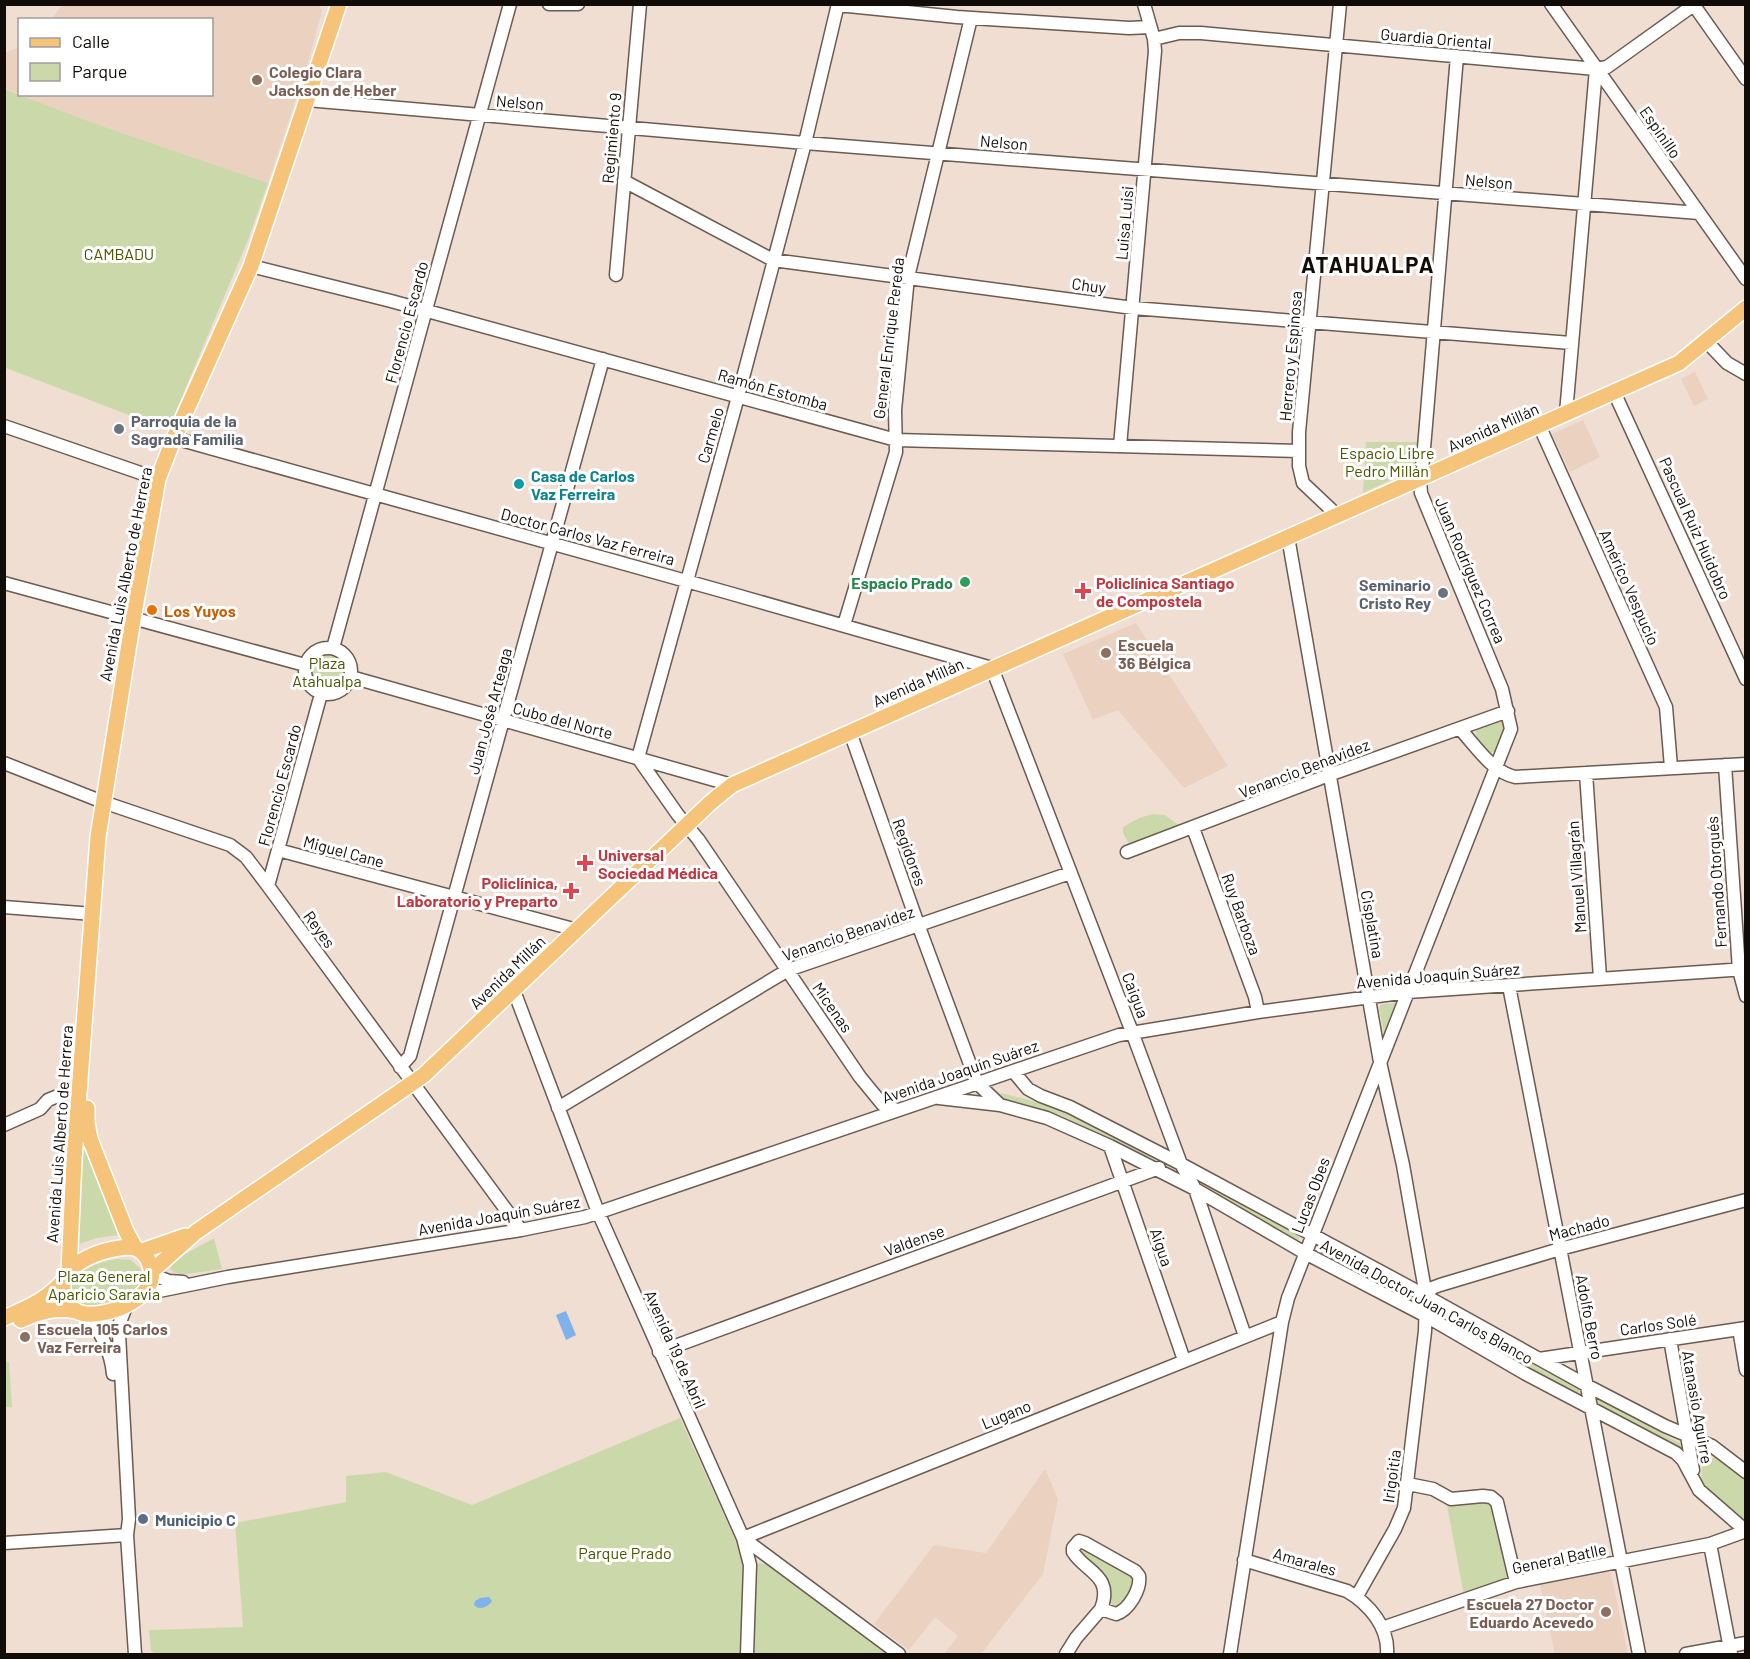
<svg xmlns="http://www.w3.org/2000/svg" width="1750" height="1659" font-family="Barlow,sans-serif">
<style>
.built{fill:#ead1c0}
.green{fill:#cbd9aa}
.water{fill:#7fb1eb}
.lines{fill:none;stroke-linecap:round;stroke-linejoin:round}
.minor-casing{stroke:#6b5b50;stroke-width:15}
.major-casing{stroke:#fff;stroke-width:18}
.minor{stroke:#fff;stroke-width:12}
.major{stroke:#f5c47a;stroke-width:15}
.education-dot{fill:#8d6e63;stroke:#fff;stroke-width:2}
.worship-dot{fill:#6b7280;stroke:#fff;stroke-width:2}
.culture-dot{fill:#0f9aa8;stroke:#fff;stroke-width:2}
.leisure-dot{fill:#2e9e5b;stroke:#fff;stroke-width:2}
.health-dot{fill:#e0444e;stroke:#fff;stroke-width:2}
.food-dot{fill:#e8710a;stroke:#fff;stroke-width:2}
.service-dot{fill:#5c6f8a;stroke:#fff;stroke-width:2}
.labels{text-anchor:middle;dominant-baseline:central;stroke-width:6;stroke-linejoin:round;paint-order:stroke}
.street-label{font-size:16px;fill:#120c08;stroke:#fff}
.education-label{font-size:16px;font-weight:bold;fill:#785e54;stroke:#fff;text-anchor:start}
.park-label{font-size:16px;fill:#475700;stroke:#fff}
.worship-label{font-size:16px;font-weight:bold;fill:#5b616d;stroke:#fff;text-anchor:start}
.culture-label{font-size:16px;font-weight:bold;fill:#0d838f;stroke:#fff;text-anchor:start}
.leisure-label{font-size:16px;font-weight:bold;fill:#27864d;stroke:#fff;text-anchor:end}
.health-label{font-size:16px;font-weight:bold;fill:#be3a42;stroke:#fff;text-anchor:start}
.food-label{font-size:16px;font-weight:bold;fill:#c56008;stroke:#fff;text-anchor:start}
.service-label{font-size:16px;font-weight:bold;fill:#4e5e75;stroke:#fff;text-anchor:start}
.district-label{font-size:22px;font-weight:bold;letter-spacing:1.5px;fill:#120c08;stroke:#fff}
</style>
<rect width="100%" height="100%" fill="#f1ded2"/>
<path class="built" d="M319,4L322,11L307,66L268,183L99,125L20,95L212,94V20L52,19L62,5Z
M19,47L20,94L4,89L5,53Z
M1695,372L1708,399L1694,406L1681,379Z
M1583,420L1600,457L1570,472L1552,434Z
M1136,623L1228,766L1184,788L1118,710L1093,720L1063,654Z
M1045,1469L1058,1499L1043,1574L981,1654H944L958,1636L935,1617L909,1650L874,1624L934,1545L986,1553Z
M1610,1569L1628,1654H1555L1540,1585Z"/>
<path class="green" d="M4,89L99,125L268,183L248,240L168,430L6,368L5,372Z
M1366,442H1420L1416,468L1363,493Z
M308 671a19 19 0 1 1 38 0a19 19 0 1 1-38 0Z
M1501,721L1506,724L1497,752H1490C1467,729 1473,730 1501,721Z
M1153,814L1165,815L1178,825L1129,844L1123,833V827L1139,818Z
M1395,1003L1396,1006L1386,1033L1384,1034L1379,1007L1382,1004Z
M1001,1093L1064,1109L1150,1154V1156L1146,1159L1063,1116L999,1099Z
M82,1144L120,1232L119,1235L97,1238L76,1245Z
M1208,1186L1297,1234L1300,1239L1296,1241L1206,1190Z
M214,1238L222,1269L180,1275L170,1270L173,1261Z
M1321,1247L1419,1300L1420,1304L1416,1306L1318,1252V1249Z
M118,1259L131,1260L140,1268C151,1292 114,1306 95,1307C89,1308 82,1306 76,1306L67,1289C77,1270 97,1262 118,1259Z
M1439,1310L1580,1388L1578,1394L1540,1375L1437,1315Z
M5,1362H9L12,1407H5Z
M1600,1399L1685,1446V1452L1598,1406L1597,1401Z
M680,1418L735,1539L742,1563L744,1593L742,1654H156L151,1651L149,1630L243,1627L235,1523L346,1502V1476L386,1472L472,1505Z
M1716,1457L1722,1458L1745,1478V1525L1701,1485L1702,1466L1709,1459Z
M1482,1501L1492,1504L1509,1574L1505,1581L1464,1596L1447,1505Z
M1082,1547L1132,1574L1136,1582L1123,1604L1116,1607L1109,1602L1104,1581L1077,1549Z
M759,1563L770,1565L888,1654H751L756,1566Z"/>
<path class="water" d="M566,1311L576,1335L566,1340L556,1315Z
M489,1597L492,1601C488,1607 479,1611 474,1605L475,1601L480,1598Z"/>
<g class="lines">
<defs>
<path id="minor" d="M549,4H578
M1551,4L1746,279
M1693,4L1746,79
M838,5L957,17L1129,28L1150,27
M1154,39L1179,33H1201L1596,69L1607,67L1695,4
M307,100L805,143L1699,213
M624,181L773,260L1133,308L1571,343
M251,266L391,301L896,440L1299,451
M616,275L640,4
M1706,341L1727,363L1746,374
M1614,392L1746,679
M1566,413L1596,69
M1539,425L1666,707L1671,767
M4,426L158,479
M174,438C447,515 720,589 992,668L1132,1032L1181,1164L1195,1189L1245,1336
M1120,446L1155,51L1154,39L1144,4
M1338,516L1303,483L1299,466V432L1340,4
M1288,537L1380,1062L1403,1165L1426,1296L1425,1331L1404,1508L1395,1529L1357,1596
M4,583L305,665
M844,625L896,452L895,410L908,277L971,18
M305 671a23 23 0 1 1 46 0a23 23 0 1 1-46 0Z
M333,648L510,4
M351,677L732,785
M1460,729C1475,745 1492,772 1515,777L1746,764
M850,732L919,927L977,1083L1000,1105
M638,758L736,404L805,143L838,4
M638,758L678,815L698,839L860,1077L883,1105L897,1110
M4,763L103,802L230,845L246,857L268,886L521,1230
M1725,765L1739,970L1746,996
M1586,773L1600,978
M1193,828L1255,997L1258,1012
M278,850L577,930
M1127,852L1329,775L1508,711
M268,886L321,694
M4,907L93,914
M1509,986L1639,1654
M514,991L598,1212L743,1538L899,1654
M400,1067L410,1056L603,359
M1013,1071L1028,1089L1041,1096L1070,1107L1181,1164L1426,1296L1586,1385L1665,1426L1712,1446L1746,1472
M939,1098L1000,1105L1047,1118L1110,1146L1195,1189L1305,1253L1426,1316L1526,1374L1676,1453L1683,1460L1699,1490L1746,1531
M558,1108L788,970L1070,873
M4,1125L40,1109L48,1100L80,1087
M1110,1146L1184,1360
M153,1275L169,1281L183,1282
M145,1291H159L228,1277L521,1230L585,1217L1119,1035L1258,1012L1408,992L1746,969
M1426,1296L1432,1288L1440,1285L1560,1249L1746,1200
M127,1304L120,1322L119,1334L129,1519L127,1535L135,1654
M86,1314C101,1332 111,1351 113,1374
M1739,1329L1746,1370
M1670,1339L1693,1470
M659,1352L1159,1168
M1539,1359L1746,1328
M1408,1484L1433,1489L1451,1499L1483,1496L1491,1497L1497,1502L1516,1582
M4,1543L127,1535
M1710,1544L1731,1654
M1244,1560L1347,1591C1369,1604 1389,1627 1387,1654
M1382,1628L1516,1582L1710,1544L1746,1531
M747,1654L750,1565L743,1538L1282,1322
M1066,1654L1076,1638L1101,1609L1116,1614C1129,1610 1141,1589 1139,1576L1135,1571L1085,1543L1079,1541L1073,1548V1552C1085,1572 1114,1575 1101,1609
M1230,1654L1282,1322L1288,1298L1511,729L1502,689L1421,493L1420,480L1423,460L1457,56
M1686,1654L1746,1643"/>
<path id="major" d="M87,1108V1123L90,1139L126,1231L135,1248
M131,1247C141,1249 147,1255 150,1265C161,1297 111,1316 86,1314C65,1312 55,1284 71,1269C88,1254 110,1248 131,1247Z
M142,1251L185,1236
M69,1271L74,1160L98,837L133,619L158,479L174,438L251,266L339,4
M152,1271L196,1232L424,1075L710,803L732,785L1679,363L1746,308
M4,1318C27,1308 51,1298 66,1277
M21,1320C40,1312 55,1307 75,1311"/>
</defs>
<use href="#minor" class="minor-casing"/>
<use href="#major" class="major-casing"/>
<use href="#minor" class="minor"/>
<use href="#major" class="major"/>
</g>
<g class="education-dot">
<circle cx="257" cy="80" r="6"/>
<circle cx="1106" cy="653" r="6"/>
<circle cx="25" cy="1337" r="6"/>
<circle cx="1606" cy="1612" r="6"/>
</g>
<g class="worship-dot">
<circle cx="119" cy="429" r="6"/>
<circle cx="1443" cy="593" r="6"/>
</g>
<circle class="culture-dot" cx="519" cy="484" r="6"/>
<circle class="leisure-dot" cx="965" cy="582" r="6"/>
<g class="health-dot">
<path d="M1080 582h6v6h6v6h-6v6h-6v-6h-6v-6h6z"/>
<path d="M582 854h6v6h6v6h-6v6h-6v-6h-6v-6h6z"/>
<path d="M568 882h6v6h6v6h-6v6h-6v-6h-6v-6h6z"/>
</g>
<circle class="food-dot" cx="152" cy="610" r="6"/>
<circle class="service-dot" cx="143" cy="1519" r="6"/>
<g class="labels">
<g class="street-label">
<text transform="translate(1436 38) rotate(5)">Guardia Oriental</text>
<text transform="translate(520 102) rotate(5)">Nelson</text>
<text transform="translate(1661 132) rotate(55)">Espinillo</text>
<text transform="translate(611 138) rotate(-85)">Regimiento 9</text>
<text transform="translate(1004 142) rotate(5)">Nelson</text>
<text transform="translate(1489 181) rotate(5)">Nelson</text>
<text transform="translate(1124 223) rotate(-85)">Luisa Luisi</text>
<text transform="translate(1089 285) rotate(8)">Chuy</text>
<text transform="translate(406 322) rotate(-75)">Florencio Escardo</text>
<text transform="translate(888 338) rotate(-83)">General Enrique Pereda</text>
<text transform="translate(1290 356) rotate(-85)">Herrero y Espinosa</text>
<text transform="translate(773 389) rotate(16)">Ramón Estomba</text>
<text transform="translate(1493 427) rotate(-24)">Avenida Millán</text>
<text transform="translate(710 435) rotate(-74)">Carmelo</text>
<text transform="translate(1696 528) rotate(66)">Pascual Ruiz Huidobro</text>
<text transform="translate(588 536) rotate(15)">Doctor Carlos Vaz Ferreira</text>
<text transform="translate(1471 570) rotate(67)">Juan Rodríguez Correa</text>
<text transform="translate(125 574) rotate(-79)">Avenida Luis Alberto de Herrera</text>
<text transform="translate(1630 587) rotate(66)">Américo Vespucio</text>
<text transform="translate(918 682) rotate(-24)">Avenida Millán</text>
<text transform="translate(489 711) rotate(-75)">Juan José Arteaga</text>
<text transform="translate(563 720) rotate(15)">Cubo del Norte</text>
<text transform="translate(1304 768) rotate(-21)">Venancio Benavidez</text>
<text transform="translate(279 785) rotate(-75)">Florencio Escardo</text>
<text transform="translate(344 851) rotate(15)">Miguel Cane</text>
<text transform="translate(910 852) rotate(70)">Regidores</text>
<text transform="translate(1576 877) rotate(-94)">Manuel Villagrán</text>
<text transform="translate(1716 882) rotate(-94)">Fernando Otorgués</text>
<text transform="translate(1242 914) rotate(70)">Ruy Barboza</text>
<text transform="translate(1373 924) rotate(80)">Cisplatina</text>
<text transform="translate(320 929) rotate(54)">Reyes</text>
<text transform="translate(848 933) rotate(-19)">Venancio Benavidez</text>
<text transform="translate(507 972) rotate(-44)">Avenida Millán</text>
<text transform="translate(1438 975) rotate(-5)">Avenida Joaquín Suárez</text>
<text transform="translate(1136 995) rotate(69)">Caigua</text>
<text transform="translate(833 1007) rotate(55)">Micenas</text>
<text transform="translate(960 1071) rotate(-19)">Avenida Joaquín Suárez</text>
<text transform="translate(59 1134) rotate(-86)">Avenida Luis Alberto de Herrera</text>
<text transform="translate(1310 1195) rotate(-69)">Lucas Obes</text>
<text transform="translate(499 1215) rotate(-10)">Avenida Joaquín Suárez</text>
<text transform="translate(1579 1227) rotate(-15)">Machado</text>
<text transform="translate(914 1240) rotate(-20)">Valdense</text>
<text transform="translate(1162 1247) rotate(71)">Aigua</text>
<text transform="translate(1427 1301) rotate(29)">Avenida Doctor Juan Carlos Blanco</text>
<text transform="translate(1590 1317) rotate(79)">Adolfo Berro</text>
<text transform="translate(1658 1324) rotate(-8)">Carlos Solé</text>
<text transform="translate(676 1349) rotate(66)">Avenida 19 de Abril</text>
<text transform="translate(1698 1407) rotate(80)">Atanasio Aguirre</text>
<text transform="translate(1006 1414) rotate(-22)">Lugano</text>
<text transform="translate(1391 1476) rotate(-82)">Irigoitia</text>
<text transform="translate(1559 1558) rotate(-12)">General Batlle</text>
<text transform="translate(1305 1561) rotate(16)">Amarales</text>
</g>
<g class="education-label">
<text x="269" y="71">Colegio Clara<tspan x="269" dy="18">Jackson de Heber</tspan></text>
<text x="1118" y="644">Escuela<tspan x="1118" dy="18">36 Bélgica</tspan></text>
<text x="37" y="1328">Escuela 105 Carlos<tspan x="37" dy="18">Vaz Ferreira</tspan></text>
<text x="1594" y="1603" text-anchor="end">Escuela 27 Doctor<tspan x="1594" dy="18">Eduardo Acevedo</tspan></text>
</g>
<g class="park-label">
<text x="119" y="253">CAMBADU</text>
<text x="1387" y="452">Espacio Libre<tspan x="1387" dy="18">Pedro Millán</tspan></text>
<text x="327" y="662">Plaza<tspan x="327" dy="18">Atahualpa</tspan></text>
<text x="104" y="1275">Plaza General<tspan x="104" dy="18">Aparicio Saravia</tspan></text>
<text x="625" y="1552">Parque Prado</text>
</g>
<g class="worship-label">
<text x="131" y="420">Parroquia de la<tspan x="131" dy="18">Sagrada Familia</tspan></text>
<text x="1431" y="584" text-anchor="end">Seminario<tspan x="1431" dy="18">Cristo Rey</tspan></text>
</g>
<g class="culture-label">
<text x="531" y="475">Casa de Carlos<tspan x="531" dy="18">Vaz Ferreira</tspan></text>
</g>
<g class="leisure-label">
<text x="953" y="582">Espacio Prado</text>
</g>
<g class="health-label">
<text x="1096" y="582">Policlínica Santiago<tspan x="1096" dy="18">de Compostela</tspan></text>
<text x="598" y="854">Universal<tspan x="598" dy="18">Sociedad Médica</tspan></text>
<text x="558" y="882" text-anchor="end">Policlínica,<tspan x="558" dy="18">Laboratorio y Preparto</tspan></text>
</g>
<g class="food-label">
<text x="164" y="610">Los Yuyos</text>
</g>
<g class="service-label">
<text x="155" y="1519">Municipio C</text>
</g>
<g class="district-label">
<text x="1368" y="264">ATAHUALPA</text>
</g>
</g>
<rect width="1750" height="1659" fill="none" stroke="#120c08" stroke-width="12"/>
<rect x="18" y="18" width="195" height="78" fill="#ffffff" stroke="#a09e9c" stroke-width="1.5"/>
<rect x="30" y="38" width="30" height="9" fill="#f5c47a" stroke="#a09e9c" stroke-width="1.5"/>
<text x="72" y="48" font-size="18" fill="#120c08">Calle</text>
<rect x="30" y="63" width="30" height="18" fill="#cbd9aa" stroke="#a09e9c" stroke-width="1.5"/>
<text x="72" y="78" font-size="18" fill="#120c08">Parque</text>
</svg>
